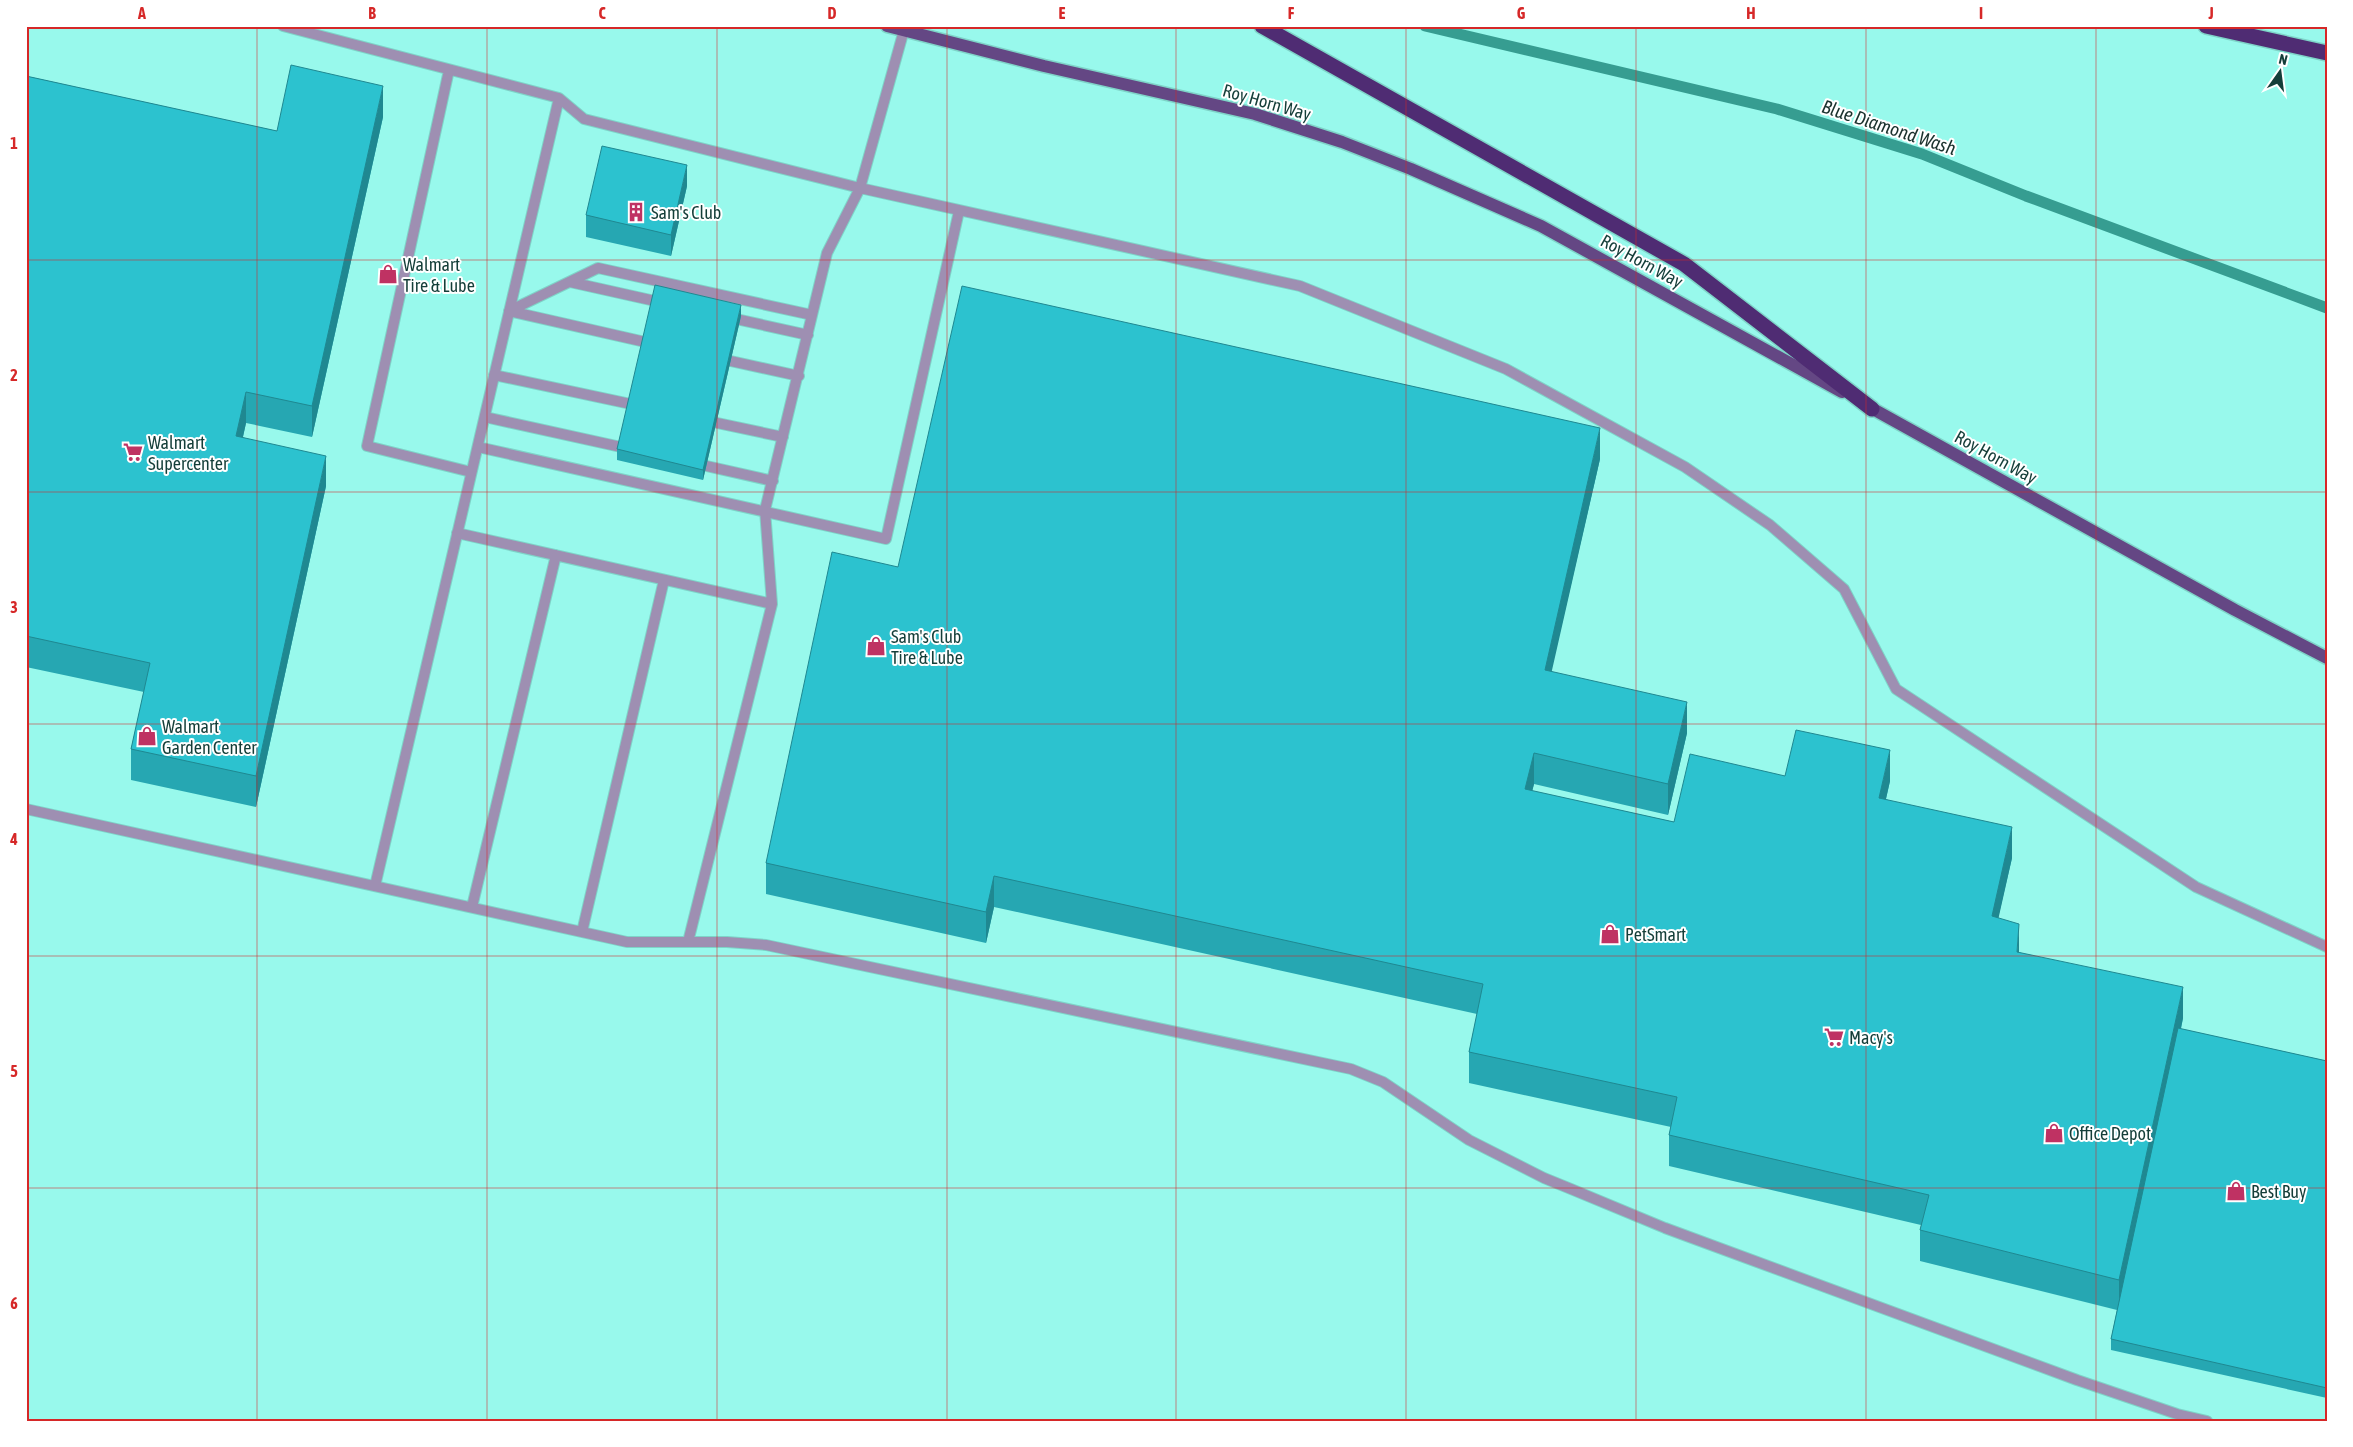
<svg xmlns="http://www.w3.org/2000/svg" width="2353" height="1447" font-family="'Asap Condensed',sans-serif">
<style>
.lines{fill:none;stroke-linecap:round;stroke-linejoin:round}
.stream{stroke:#369d91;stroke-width:11}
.service-casing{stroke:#7ed4c8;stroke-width:12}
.primary-casing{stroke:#7ed4c8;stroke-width:15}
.motorway-casing{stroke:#7ed4c8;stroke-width:18}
.service{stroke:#9e8fb2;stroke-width:10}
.primary{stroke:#644784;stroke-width:12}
.motorway{stroke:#4f2c73;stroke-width:15}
.wall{fill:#26a7b2}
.shaded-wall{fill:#1f8891}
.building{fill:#2cc2cf;stroke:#1f8891}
.grid{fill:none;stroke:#d62828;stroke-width:1;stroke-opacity:0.55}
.labels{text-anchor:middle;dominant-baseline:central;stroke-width:4;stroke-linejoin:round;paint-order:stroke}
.street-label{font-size:18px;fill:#143e39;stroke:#fff}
.poi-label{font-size:18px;fill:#143e39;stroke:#fff;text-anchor:start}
.water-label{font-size:19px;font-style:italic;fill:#1b322e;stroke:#fff}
.neatline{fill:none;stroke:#d62828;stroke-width:2}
.grid-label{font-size:16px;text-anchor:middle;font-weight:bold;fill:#d62828}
</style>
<rect width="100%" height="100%" fill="#98f9ec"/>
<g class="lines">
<path class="stream" d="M1425,26L1777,109L1922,154L2026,196L2327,308"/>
<defs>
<path id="service" d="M283,26L559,98L584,119L860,188L904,30
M449,70L367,446L471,472
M570,282L664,303
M509,311L598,268L812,315
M509,311L654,344
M727,317L808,335
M717,358L799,376
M494,375L640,406
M485,417L630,449
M703,420L783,437
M478,447L886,539L959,211
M693,463L773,481
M457,533L772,604
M26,809L627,942H727L766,945L1351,1069L1383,1082L1469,1140L1544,1178L1571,1189L1665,1228L2077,1380L2177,1414L2207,1421
M375,886L559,98
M472,907L556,555
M582,932L664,580
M688,942L772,604L765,510L827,253L860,188L1300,286L1506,369L1685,467L1770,525L1844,589L1896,689L2196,887L2327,947"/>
<path id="primary" d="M887,26L1044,66L1255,114L1342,142L1411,169L1541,226L1842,392
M1864,404L2235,610L2327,658"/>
<path id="motorway" d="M1262,26L1684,264L1872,409
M2206,26L2327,53"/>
</defs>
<use href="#service" class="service-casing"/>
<use href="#primary" class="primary-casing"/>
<use href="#motorway" class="motorway-casing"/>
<use href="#service" class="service"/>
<use href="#primary" class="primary"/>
<use href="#motorway" class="motorway"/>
</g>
<path class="wall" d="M26,76L277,131L383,117L312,437L246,423L243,437L326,486L256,807L131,780V749L144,692L26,667Z
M687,186L671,256L586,237V215Z
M741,316L703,480L617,460V449Z
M1600,459L1551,671L1687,733L1668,815L1534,784L1532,791L1674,822L1785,776L1890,781L1886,799L2012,858L1998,918L2019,952L2183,1018L2181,1029L2327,1061V1398L2111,1350V1339L2117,1310L1920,1261V1230L1921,1225L1669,1166V1135L1671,1127L1469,1083V1052L1477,1014L994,907L986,943L766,894V863L898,567Z"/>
<path class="shaded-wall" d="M383,86V117L312,437V406Z
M687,165V186L671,256V235Z
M741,305V316L703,480V470Z
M246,392V423L236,467V436Z
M1600,428V459L1545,701V670Z
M326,456V486L256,807V776Z
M1687,702V733L1668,815V784Z
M1890,750V781L1879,829V798Z
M1534,753V784L1525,820V789Z
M2012,827V858L1992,947V916Z
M994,876V907L986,943V912Z
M2019,924V955L2017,952Z
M2183,987V1018L2119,1311V1280Z"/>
<path class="building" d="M291,65L383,86L312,406L246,392L236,436L326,456L256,776L131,749L150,663L26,636V76L277,131Z
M602,146L687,165L671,235L586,215Z
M655,285L741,305L703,470L617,449Z
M962,286L1600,428L1545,670L1687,702L1668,784L1534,753L1525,789L1674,822L1690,754L1785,776L1796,730L1890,750L1879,798L2012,827L1992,916L2019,924L2017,952L2183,987L2119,1280L1920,1230L1929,1195L1669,1135L1677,1097L1469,1052L1483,984L994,876L986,912L766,863L832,552L898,567Z
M2178,1028L2327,1061V1388L2111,1339Z"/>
<path class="grid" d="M257,26V1421M487,26V1421M717,26V1421M947,26V1421M1176,26V1421M1406,26V1421M1636,26V1421M1866,26V1421M2096,26V1421M26,260H2327M26,492H2327M26,724H2327M26,956H2327M26,1188H2327"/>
<defs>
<symbol id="building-bare" viewBox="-9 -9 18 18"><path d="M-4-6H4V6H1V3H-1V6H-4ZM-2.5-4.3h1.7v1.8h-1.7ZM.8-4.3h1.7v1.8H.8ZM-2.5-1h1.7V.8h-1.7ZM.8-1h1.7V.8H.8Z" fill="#bf3263" stroke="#fff" stroke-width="2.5" paint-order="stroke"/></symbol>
<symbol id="shop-bare" viewBox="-9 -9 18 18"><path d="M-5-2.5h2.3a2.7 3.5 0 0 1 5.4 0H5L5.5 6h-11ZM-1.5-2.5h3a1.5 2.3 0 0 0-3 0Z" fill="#bf3263" stroke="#fff" stroke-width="2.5" paint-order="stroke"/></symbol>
<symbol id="supermarket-bare" viewBox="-9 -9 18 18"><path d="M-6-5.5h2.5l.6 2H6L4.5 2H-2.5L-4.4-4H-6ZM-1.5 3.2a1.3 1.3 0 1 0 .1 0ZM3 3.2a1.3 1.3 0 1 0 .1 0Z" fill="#bf3263" stroke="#fff" stroke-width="2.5" paint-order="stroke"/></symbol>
</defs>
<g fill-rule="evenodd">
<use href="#building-bare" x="622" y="198" width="28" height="28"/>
<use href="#shop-bare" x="374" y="260" width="28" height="28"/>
<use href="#supermarket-bare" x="119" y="438" width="28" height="28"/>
<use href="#shop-bare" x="862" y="632" width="28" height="28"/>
<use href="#shop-bare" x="133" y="722" width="28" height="28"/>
<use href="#shop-bare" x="1596" y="920" width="28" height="28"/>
<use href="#supermarket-bare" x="1820" y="1023" width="28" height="28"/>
<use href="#shop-bare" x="2040" y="1119" width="28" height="28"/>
<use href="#shop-bare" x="2222" y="1177" width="28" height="28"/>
</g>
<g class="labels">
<g class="street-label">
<text transform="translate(1267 102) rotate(16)">Roy Horn Way</text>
<text transform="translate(1642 261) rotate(29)">Roy Horn Way</text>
<text transform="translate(1996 457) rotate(29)">Roy Horn Way</text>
</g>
<g class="poi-label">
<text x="651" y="212">Sam's Club</text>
<text x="403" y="264">Walmart<tspan x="403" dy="21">Tire &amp; Lube</tspan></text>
<text x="148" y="442">Walmart<tspan x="148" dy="21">Supercenter</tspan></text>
<text x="891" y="636">Sam's Club<tspan x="891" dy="21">Tire &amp; Lube</tspan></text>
<text x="162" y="726">Walmart<tspan x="162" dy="21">Garden Center</tspan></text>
<text x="1625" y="934">PetSmart</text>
<text x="1849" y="1037">Macy's</text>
<text x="2069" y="1133">Office Depot</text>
<text x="2251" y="1191">Best Buy</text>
</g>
<g class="water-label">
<text transform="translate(1889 127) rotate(18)">Blue Diamond Wash</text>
</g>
</g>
<rect width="2353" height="1447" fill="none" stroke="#ffffff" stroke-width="55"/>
<g transform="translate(2280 72) rotate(14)" stroke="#ffffff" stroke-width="4" paint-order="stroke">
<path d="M0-4L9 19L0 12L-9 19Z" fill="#143e39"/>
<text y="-8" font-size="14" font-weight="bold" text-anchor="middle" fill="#143e39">N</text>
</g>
<rect x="28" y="28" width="2298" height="1392" class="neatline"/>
<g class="grid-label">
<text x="142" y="19">A</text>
<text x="372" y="19">B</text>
<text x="602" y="19">C</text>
<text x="832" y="19">D</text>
<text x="1062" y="19">E</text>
<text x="1291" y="19">F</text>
<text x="1521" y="19">G</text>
<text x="1751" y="19">H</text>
<text x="1981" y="19">I</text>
<text x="2211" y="19">J</text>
<text x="14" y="149">1</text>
<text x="14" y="381">2</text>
<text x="14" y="613">3</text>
<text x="14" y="845">4</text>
<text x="14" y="1077">5</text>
<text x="14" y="1309">6</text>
</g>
</svg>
